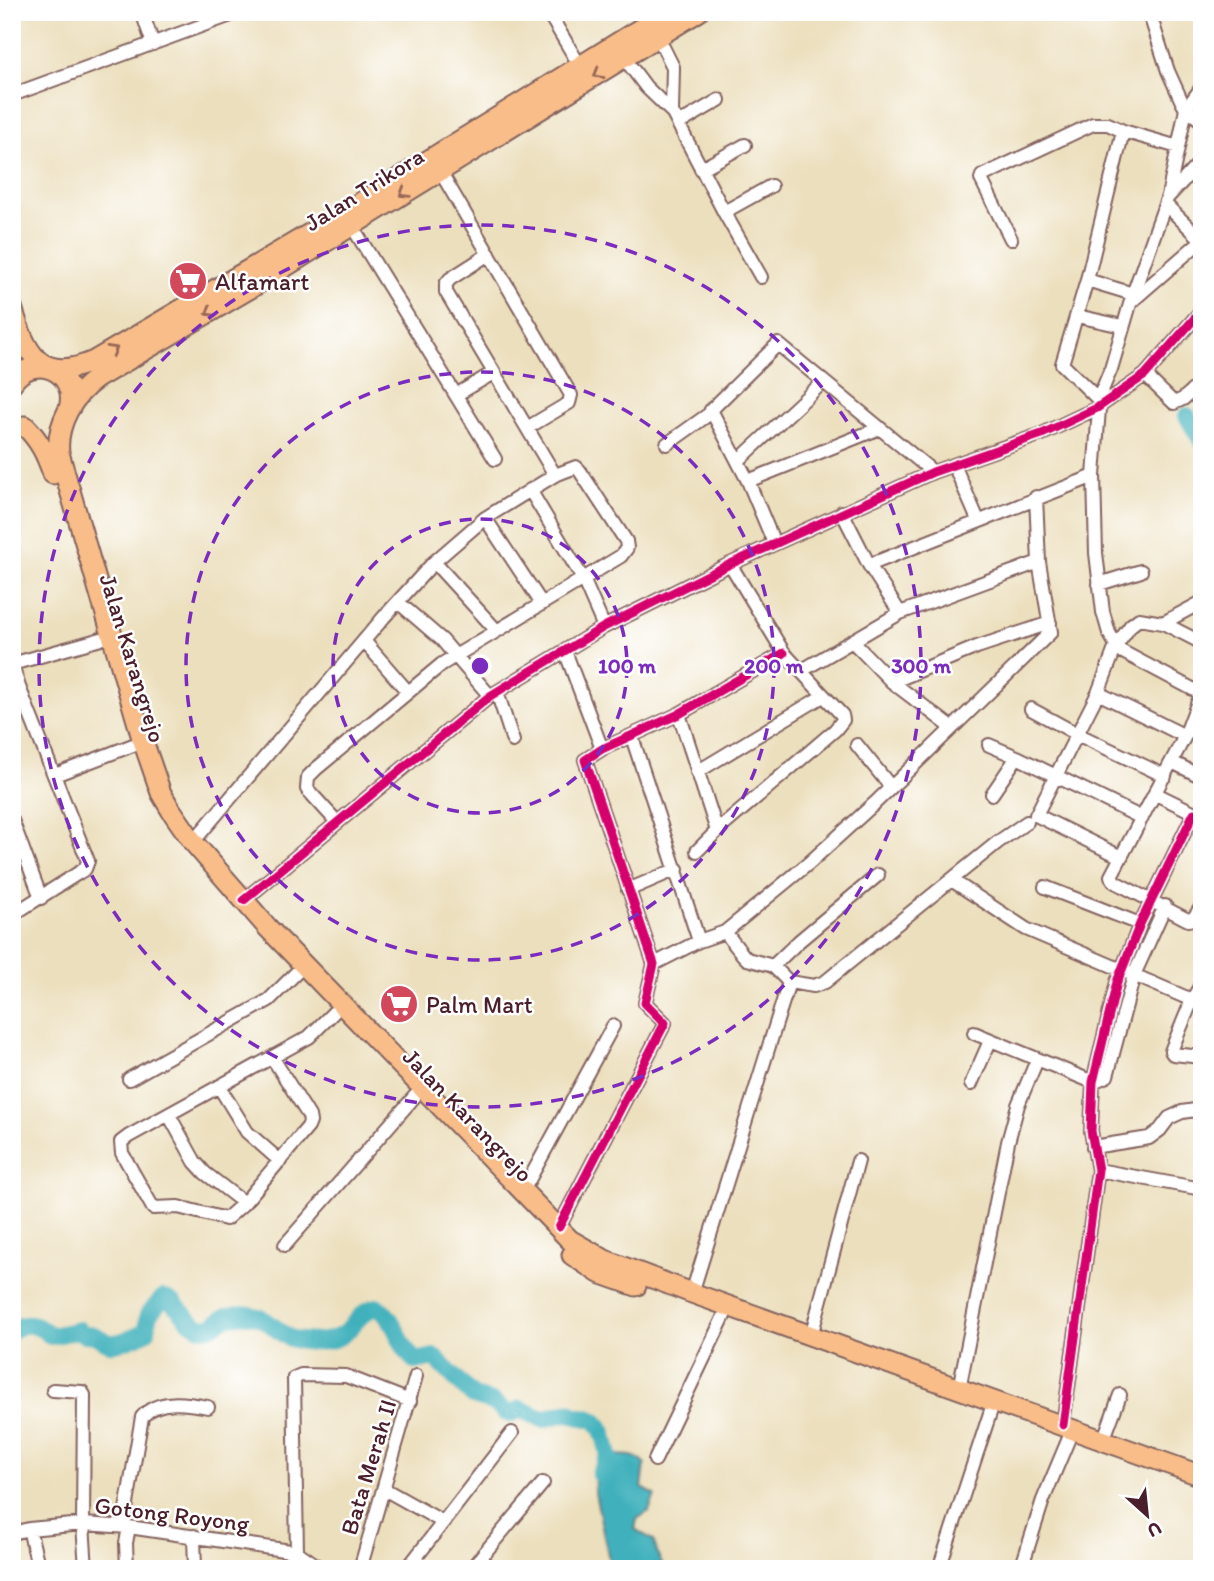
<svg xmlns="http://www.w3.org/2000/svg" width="1214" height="1581" font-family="Itim,sans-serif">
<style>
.water{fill:#41b1bc;stroke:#466874;stroke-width:2}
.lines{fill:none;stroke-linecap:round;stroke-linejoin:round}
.river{stroke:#41b1bc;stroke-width:18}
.minor-casing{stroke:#83625e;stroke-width:16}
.primary-casing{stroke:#83625e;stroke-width:23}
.minor{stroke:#fff;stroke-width:12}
.primary{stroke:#f8bd89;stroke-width:19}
.cycleway-casing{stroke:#fff;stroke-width:13}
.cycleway{stroke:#d6006c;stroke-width:9}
.oneway{stroke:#986655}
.ring{fill:none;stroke:#7b2cbf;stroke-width:3.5;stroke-dasharray:12 9}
.labels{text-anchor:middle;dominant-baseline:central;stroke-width:5;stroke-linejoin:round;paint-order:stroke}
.street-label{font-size:24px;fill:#4a1f2b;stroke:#fff}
.poi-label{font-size:24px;fill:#4a1f2b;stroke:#fff;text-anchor:start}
.centre{fill:#7b2cbf;stroke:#fff;stroke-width:3.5}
.ring-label{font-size:21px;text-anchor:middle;font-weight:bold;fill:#7b2cbf;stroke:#fff;stroke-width:5;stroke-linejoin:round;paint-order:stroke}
</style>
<rect width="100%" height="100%" fill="#fff"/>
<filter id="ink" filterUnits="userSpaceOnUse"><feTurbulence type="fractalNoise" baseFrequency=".0143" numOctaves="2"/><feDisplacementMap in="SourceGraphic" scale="14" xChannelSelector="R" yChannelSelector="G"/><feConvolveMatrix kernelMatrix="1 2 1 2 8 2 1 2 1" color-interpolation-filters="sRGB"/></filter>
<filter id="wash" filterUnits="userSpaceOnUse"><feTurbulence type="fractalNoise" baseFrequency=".00686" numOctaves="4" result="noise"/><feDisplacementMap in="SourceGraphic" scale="28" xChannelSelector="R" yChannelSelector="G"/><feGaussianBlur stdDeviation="1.57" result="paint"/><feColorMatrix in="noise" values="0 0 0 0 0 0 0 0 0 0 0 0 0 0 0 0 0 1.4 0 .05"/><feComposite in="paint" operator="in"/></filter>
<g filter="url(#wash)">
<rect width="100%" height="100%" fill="#ecdfbd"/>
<path class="water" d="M604,1455C619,1456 634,1452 645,1464L642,1488L655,1495L649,1511L637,1519L635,1529L654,1541C657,1551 658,1564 668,1569H611L594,1488Z
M796,1561L870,1569H787Z"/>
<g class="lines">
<path class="river" d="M1187,416L1202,441
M12,1330C27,1320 39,1325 51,1336L79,1330L83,1334C100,1334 96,1338 110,1343C116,1345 141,1335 147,1331L148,1315L163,1298C180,1302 185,1323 201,1327C212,1330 216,1322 225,1318C231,1315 244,1314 251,1315C268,1318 274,1329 288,1337C298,1342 319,1343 330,1340C353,1335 355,1312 377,1307C398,1320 398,1347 416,1361L434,1357L473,1396L495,1403L505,1412L511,1414L520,1409L543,1419L569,1412C580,1420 581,1415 591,1419C604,1423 606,1444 609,1456L600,1474"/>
</g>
</g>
<g filter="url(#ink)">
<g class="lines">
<defs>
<path id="minor" d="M142,12L153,44
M548,12L580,66
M1149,12L1168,71L1182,102L1186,109L1202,121
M658,37L673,67L672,112
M625,59L646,87L672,112L724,212L761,277
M12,95L239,12
M678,124L719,100
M701,169L745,145
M440,171L571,395L569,403L527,428
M1169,196L1202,160
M1165,204L1202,240
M724,212L771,186
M352,226L495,459
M1011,239L981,179L982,176L1093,124H1108L1123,131
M1087,280L1133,294
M1132,301L1202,240
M1077,316L1122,326
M1145,375L1174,403L1183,399L1202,382
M456,395L493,373
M1099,400L1062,364L1087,280L1123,131L1178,147
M667,444L712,412
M738,461L823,382
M954,465L978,520
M748,481L880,428
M530,490L583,579L604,627
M842,512L869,565L900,613
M485,518L542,604
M774,543L748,481L711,410L778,344L933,472
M434,562L497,631
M869,565L1094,476
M1099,584L1141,571
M398,602L442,640L490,696
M1163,623L1202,643
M364,641L408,692
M852,641L892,682L951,727
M565,651L602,749
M12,664L101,639
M801,671L900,613L1039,562
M892,682L977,647L1050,623
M1202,691L1185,736L1111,876L1115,882L1188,920L1193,919L1202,906
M497,692L513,741
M1098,693L1185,736
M1200,693L1119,650L1109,633L1103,612L1096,553L1094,476L1100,395L1111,369L1133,294L1168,196L1186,109L1202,87
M1031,709L1077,734L1165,776
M679,714L717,831
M632,737L699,941
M857,745L891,787
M989,745L1017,757
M1172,762L1202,777
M697,772L823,696
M55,775L133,745
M992,794L1017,757L1142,818
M1156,794L1201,816
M12,820L41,898
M337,822L307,789L308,777L316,769L442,664L621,556L627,548L626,541L580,471L576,467L555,475L446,292V284L450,279L489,254
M193,842L384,617L434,562L485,518L555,475
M697,851L717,831L835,730L843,720L842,715L784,653L730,564
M1121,857L1036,815L1098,693L1116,646L1131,625L1139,619L1163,623L1202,602
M953,881L1026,929L1192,1000
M1045,887L1140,924
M628,890L677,869
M244,900L490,696L604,627L726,566L933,472L1042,434L1097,408L1145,375L1202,310
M12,915L80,872L85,869L88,861L19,687L12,664
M725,932L809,863L875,803L1051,632L1039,562L1036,497
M654,964L699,941L725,932L743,955L747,959L773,966L789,982L692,1293
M773,966L799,941L878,875
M789,982L814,986L825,982L998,842L1027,822
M1202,983L1192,1000L1171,1051L1173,1054L1202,1057
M974,1033L1093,1082L1107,1076L1134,975L1165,906
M272,1057L309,1116L310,1122L308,1127L244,1203L226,1219L178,1207L153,1208L122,1153L121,1142L129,1136L309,1037L334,1012
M129,1079L269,1000L304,965
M971,1084L990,1041
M220,1088L247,1132L280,1161
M169,1115L195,1162L205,1173L244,1203
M1093,1147L1149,1138L1160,1130L1169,1118L1182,1112L1202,1109
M1098,1170L1202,1189
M523,1191L613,1026
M559,1227L665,1023L645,1003L654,964L585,760L602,749L679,714L784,653
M285,1245L415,1096
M811,1336L858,1161
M959,1389L1008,1142L1018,1105L1037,1060
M53,1390L82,1392L84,1395L83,1524L86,1569
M1063,1425L1098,1170L1091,1131L1093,1082L1117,982L1140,924L1194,813L1202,816
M1103,1441L1120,1395
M655,1460L724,1316
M384,1489L443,1522
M123,1527L142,1417C158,1398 187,1403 208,1407
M29,1529L39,1569
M12,1533L29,1529L83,1524L129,1527L297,1552L322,1569
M194,1536L195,1569
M297,1552L294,1378L301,1375L346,1376L410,1401
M127,1569L126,1543L129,1527
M360,1569L416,1376
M407,1569L512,1433
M471,1569L543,1483
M939,1569L991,1410
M1021,1569L1043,1500L1069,1438"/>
<path id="primary" d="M698,12L254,286L97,378C73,395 56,424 59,453L142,738L161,793L171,810L193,842L268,928L570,1240L605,1260L692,1293L1202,1476
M12,307C26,354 40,384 94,361L316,230L667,12
M12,383C34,351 79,371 69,409
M12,427L25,426C40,441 46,454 53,474
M572,1255L599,1273L636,1286"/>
</defs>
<use href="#minor" class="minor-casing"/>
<use href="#primary" class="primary-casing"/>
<use href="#minor" class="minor"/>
<use href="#primary" class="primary"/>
<defs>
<path id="cycleway" d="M244,900L490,696L604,627L726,566L933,472L1042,434L1097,408L1145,375L1202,310
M559,1227L665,1023L645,1003L654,964L585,760L602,749L679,714L784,653
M1063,1425L1098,1170L1091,1131L1093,1082L1117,982L1140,924L1194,813L1202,816"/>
</defs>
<use href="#cycleway" class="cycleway-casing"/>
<use href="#cycleway" class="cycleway"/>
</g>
<defs><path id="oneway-chevron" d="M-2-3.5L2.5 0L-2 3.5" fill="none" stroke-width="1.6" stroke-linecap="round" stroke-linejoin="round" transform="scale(1.75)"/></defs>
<g class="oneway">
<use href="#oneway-chevron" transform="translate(598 74) rotate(150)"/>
<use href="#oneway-chevron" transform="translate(404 193) rotate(148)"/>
<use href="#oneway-chevron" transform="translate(210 312) rotate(149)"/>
<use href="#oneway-chevron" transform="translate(113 350) rotate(-29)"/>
</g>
</g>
<g class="ring">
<circle cx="480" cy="666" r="147"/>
<circle cx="480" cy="666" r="294"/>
<circle cx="480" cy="666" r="441"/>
</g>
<defs>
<symbol id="supermarket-disc" viewBox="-11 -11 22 22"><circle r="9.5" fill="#d1495b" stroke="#fff"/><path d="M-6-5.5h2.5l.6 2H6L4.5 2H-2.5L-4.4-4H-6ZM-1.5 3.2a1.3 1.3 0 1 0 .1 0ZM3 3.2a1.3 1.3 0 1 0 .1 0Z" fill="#fff"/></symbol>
</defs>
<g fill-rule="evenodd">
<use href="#supermarket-disc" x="166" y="259" width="44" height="44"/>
<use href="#supermarket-disc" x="377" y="982" width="44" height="44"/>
</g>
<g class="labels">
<g class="street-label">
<text transform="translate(364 189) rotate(-32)">Jalan Trikora</text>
<text transform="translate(133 658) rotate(73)">Jalan Karangrejo</text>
<text transform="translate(468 1115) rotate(46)">Jalan Karangrejo</text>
<text transform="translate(368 1467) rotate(-73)">Bata Merah II</text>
<text transform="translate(172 1514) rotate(7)">Gotong Royong</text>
</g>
<g class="poi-label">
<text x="215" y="281">Alfamart</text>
<text x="426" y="1004">Palm Mart</text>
</g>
</g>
<circle cx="480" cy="666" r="10" class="centre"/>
<g class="ring-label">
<text x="627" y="673">100 m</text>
<text x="774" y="673">200 m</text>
<text x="921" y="673">300 m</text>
</g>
<rect width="1214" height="1581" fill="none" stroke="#fff" stroke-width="42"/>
<g transform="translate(1147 1515) rotate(153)" stroke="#ffffff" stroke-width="5" paint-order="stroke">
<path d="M0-5L12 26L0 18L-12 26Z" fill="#4a1f2b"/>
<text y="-10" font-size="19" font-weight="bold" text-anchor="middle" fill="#4a1f2b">U</text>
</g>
</svg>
